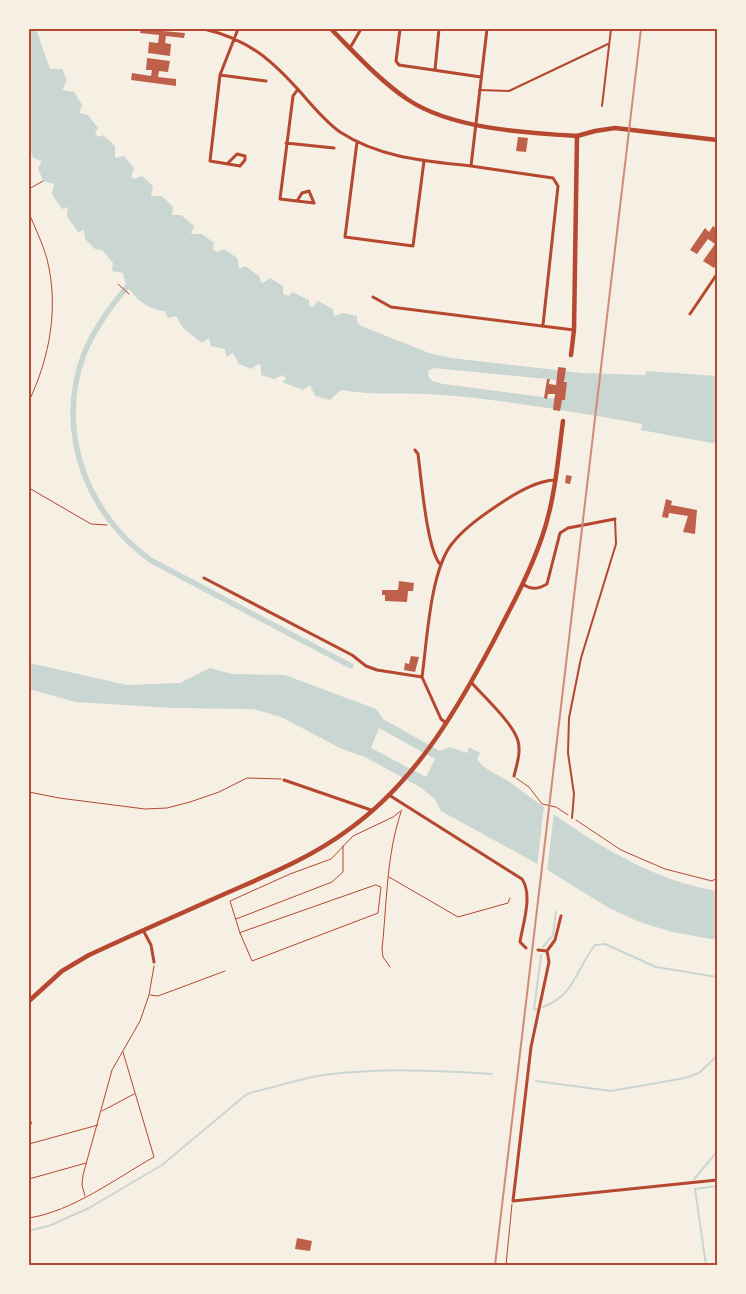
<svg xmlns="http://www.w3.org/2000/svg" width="746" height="1294" font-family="'Roboto Condensed',sans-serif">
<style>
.water{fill:#c9d6d2;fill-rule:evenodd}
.pier{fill:#f6efe4}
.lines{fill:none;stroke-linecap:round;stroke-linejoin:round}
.stream{stroke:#c9d6d2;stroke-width:2}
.canal{stroke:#c9d6d2;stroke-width:5.5}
.building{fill:#bf614a}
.path{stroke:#b5482f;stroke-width:1}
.service{stroke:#b5482f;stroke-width:2}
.minor{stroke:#b5482f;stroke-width:3}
.tertiary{stroke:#b5482f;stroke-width:4.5}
.secondary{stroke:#b5482f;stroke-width:4.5}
.rail{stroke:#cf8b77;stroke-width:2}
.neatline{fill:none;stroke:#b5482f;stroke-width:2}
</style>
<rect width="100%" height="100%" fill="#f6efe4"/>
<path class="water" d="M29,29H36L50,69H62L67,80L62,90L74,92L82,105L79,113L88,115L98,128L95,133L98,137L103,135L115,146V158L124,156L134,168L131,177L134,179L142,176L153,186L151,196H162L173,207L172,215H181L194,226L191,234H202L214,243L213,250L217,252L224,249L237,258L239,269L245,266L260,277V281L263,283L270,278L283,286V294L289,296L292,292L309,300V306L313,307L318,301L333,309L334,316L343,313L357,316V322L361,326L429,353L451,358L582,373L645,375L647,371L717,376V444L641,430L642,424C576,412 511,401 444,395C410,392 375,396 341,390L330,400L315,396L310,385L303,390L282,382L286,379L283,375L274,379L261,375V365L258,364L251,369L239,364L233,353L226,357L225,349L211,346L209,338L202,343L183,328L176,316L168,318L165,311C147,311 125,292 123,273L112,271L113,263L102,250L95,249L85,239L84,230L78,232L67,216L68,207L62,209L52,194L54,184L43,181L38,168L42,161L33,158L29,145L31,137L29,133ZM434,368L567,381L565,400L443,384L432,381L428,376V371Z
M29,663L127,685L180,683L210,668L232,674L285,675L376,709L383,719L440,751L450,747L467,753L469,747L480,753L477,759C483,770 500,775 511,783C573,829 639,878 717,891V940L672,932L637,921L609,908L541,866L441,811L435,799L420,787L365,757L342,749L281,717L253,709L174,708L76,702L29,689ZM379,728L435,759L426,777L371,748Z"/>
<path class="pier" d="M544,805L554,812L547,873L537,867Z"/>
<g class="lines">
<path class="stream" d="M543,947L553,935L556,912
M543,1007C575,995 576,969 595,945L605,944L656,967L717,977
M537,1009L534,1010L541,955
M536,1081L611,1091L685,1078L699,1073L717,1056
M694,1179L717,1152
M29,1231L51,1225L89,1208L162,1165L247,1094L257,1091C279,1086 302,1078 324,1075C381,1068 436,1070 492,1074
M706,1265L695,1189L717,1186"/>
<path class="canal" d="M127,287C110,307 94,329 84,354C55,430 86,515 152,561L351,666"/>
</g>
<path class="building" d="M141,29L185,33L184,38L166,36L165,43L171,44L170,56L148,53L149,42L158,43L159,35L140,33Z
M147,58L170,61L168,72L159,71L158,77L176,79V86L131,80L132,73L151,76L152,70H146Z
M518,137L528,138L526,152L516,151Z
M713,226L717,229V263L714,268L703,261L715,244L708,239L697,254L690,250L705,228L709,232Z
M558,367L566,368L564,382H567L565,400H562L560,411L553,410L555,394H548L547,399L544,398L547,379H550L549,384L556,385Z
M566,475L572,476L570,484L565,483Z
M666,499L672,501L671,505L697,510L695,534L683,532L688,516L669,513L668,518L662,517Z
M399,581L414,583L413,591H408L407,602L385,601V595H382V590H398Z
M411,656L419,657L415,672L404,670L405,663L409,664Z
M297,1238L312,1241L310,1251L295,1249Z"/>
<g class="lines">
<path class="path" d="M29,189L43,181
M29,213C35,228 43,244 47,259C59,307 50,357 29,401
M118,284L129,294
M29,488L91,524L107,525
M516,778L529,787L542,804L556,807L568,815
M29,792L59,798L145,809L167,808L190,802L219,792L247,778L281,779
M576,820L621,850L665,869L712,881L717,878
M389,877L458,917L508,903L510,898
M376,885L381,887L378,913L252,961L240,933Z
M236,919L332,882L343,872V846
M240,933L230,901L290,874L331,859L353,836L393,817L402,810
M390,967L383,957L382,949C387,904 386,857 401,812
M150,995L158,996L225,971
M102,1111L134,1094
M29,1123L32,1122L29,1128
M29,1144L98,1125
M29,1179L86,1163
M85,1196L82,1185L83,1175L112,1070L140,1021L149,995L154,966
M29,1218C73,1211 115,1179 154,1157L123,1052
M506,1265L512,1204"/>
<path class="service" d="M479,90L509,91L608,44
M602,106L611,29
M572,818L574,794L568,753L569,718L581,658L616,544L615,519"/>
<path class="minor" d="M204,29C250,40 272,60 303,95C314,108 326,122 340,132C380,158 426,161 471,166
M400,29L396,61L399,65L481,77
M487,29L471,166L553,178L558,186L543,325
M350,48L361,29
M435,70L439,29
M220,75L266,81
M357,142L345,237L413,246L424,161
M286,143L334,148
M228,163L237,154L245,156V160L240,166L210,161L220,75L238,29
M297,201L302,193L309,191L314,203L280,199L293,96L298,89
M373,297L391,307L574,330
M690,314L717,274
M415,450L418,454C421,476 427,553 441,565
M204,578L352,655L366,666L377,670L422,677L441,719L446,723
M524,585C532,590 538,589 547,584L560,533L568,528L615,519
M422,677C427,642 430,573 451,545C464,528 483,515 501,503C516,493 537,480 556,480
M471,682C484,697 513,723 518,741C521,752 517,764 514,776
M284,780L371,810
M389,795L522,879C533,895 523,923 520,942L526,948
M143,930L151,945L154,962
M538,950L547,951L555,940L561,916
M547,951L549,962L531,1047L513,1201L717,1180"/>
<path class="tertiary" d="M331,29C355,53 379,80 407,99C451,129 526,133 577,136"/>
<path class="secondary" d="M571,355L574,330L577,136L595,131L615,128L717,140
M29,1001L62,971L89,955C136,933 182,913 229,892C270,874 312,857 348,830C414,783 454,715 492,644C510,609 529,575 542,537C555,500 558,459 563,421"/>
<path class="rail" d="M495,1265L641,29"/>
</g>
<rect width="746" height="1294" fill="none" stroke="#f6efe4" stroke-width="60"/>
<rect x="30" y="30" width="686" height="1234" class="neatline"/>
</svg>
